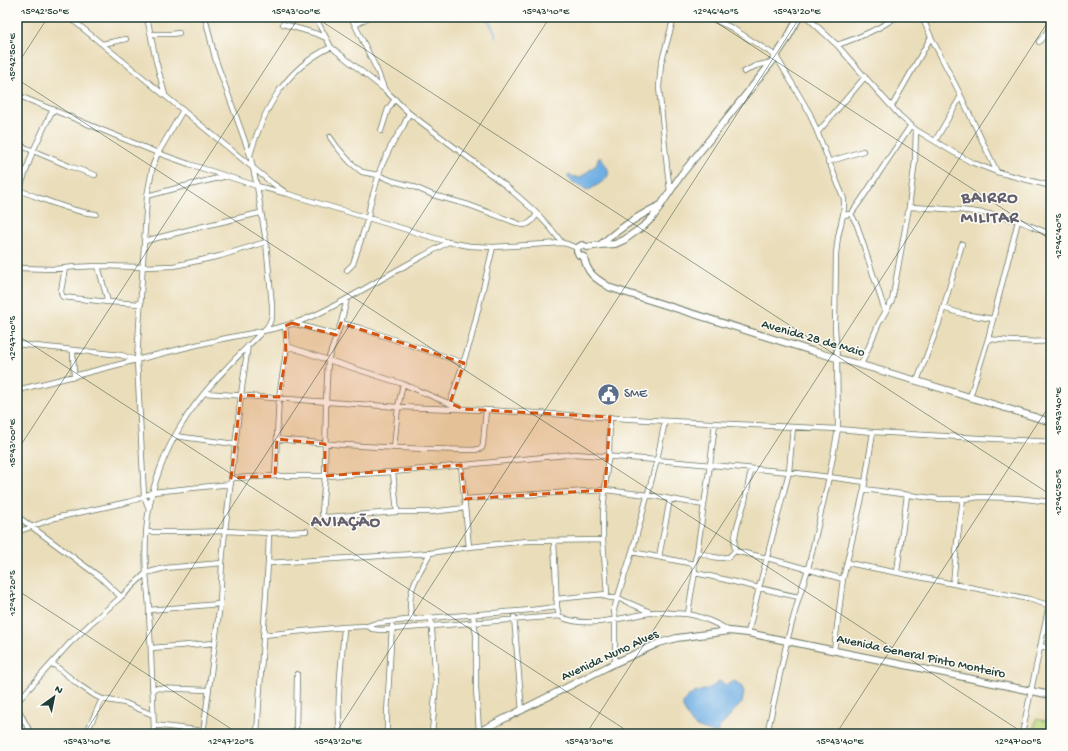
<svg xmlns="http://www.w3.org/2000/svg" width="1068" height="751" font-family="'Gochi Hand',sans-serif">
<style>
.green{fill:#bdd67b;stroke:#6e8a58}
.water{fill:#70afe3;stroke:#48768c}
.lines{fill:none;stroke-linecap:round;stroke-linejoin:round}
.stream{stroke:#70afe3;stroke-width:1.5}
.minor-casing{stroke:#667563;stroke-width:6}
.tertiary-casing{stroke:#667563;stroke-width:8}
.minor{stroke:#fff;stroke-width:4.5}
.tertiary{stroke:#fff;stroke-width:6}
.marked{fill:#d45610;fill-opacity:0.2;stroke:#d45610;stroke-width:3;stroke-dasharray:8 5;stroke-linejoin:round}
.ticks{fill:none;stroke:#1f3d34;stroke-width:1;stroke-opacity:0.45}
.labels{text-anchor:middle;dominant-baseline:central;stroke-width:3;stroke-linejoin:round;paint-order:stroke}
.street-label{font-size:13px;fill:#1f3d34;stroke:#fdfcf7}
.service-label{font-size:13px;fill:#4e5e75;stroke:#fdfcf7;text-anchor:start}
.district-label{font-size:17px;font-weight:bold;letter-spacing:1px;fill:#635f6c;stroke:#fdfcf7}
.neatline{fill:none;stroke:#1f3d34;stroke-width:1.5}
.ticks-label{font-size:10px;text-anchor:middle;fill:#1f3d34}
</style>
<rect width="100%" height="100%" fill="#fdfcf7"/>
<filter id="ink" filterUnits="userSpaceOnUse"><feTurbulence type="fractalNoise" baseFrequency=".025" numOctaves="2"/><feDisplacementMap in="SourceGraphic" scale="8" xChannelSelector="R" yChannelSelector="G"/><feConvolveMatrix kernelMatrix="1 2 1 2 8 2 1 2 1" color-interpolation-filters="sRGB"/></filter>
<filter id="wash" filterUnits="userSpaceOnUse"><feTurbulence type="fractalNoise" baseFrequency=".012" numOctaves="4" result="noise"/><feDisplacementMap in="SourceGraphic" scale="16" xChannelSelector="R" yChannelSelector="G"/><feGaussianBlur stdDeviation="0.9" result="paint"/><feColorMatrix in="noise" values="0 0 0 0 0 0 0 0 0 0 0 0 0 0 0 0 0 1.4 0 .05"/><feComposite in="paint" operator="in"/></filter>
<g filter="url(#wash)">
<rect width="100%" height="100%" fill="#eaddba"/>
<path class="green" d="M1036,719L1051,722V734H1033Z"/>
<path class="water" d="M600,157C609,170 614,174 599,184C595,186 592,189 588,190C580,187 571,182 567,176L568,175L580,178L596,165L598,159Z
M719,681L726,685L734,681L741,685L744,692L742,703L732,713L726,721L719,728L717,734C713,733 709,731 705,730C694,727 693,725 687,715C686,712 683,709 683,707C682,693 704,691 712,687C715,685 717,683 719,681Z"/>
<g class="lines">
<path class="stream" d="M486,17L495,32L496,39"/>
</g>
</g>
<g filter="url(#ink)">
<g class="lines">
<defs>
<path id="minor" d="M69,17L252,167L272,183L285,192
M147,17L156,61L165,95
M315,17L331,47L385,90L409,113L506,186C526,203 547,221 562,243
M351,17L377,70L384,88
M709,17L732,28L776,56L810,114L844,199V207L843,215L838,237L836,254L835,327L837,358L838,429L829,477L808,569L799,597L787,641L767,734
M807,17L837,45L865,77L900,116L916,130L953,152L971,162L997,172L1051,186
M922,17L931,37L959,92L997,172
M1046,17L1051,21
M283,24L317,34L326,38
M355,25L369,17
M151,34H171L179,33
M1039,42L1051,27
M102,44L126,39
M837,45C858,38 878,30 896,17
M744,72L755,66L772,62
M17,95L158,153L189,164L257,186L288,194L448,242L470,246L493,247L562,243L567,244L577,248
M892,106L931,37
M381,131L388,109L395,99
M818,132L865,77
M330,137L337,147L350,162L357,168L362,172L378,175L393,181L412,186L433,195L469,205L522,225C530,225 533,220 537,214
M935,141L961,96
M17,144L69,166L95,175
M250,155C264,108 285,69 331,47
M828,162L863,151
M18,190C44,199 69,211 96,214
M670,191L667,167L659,87L661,64L674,17
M17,194L19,191L33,151L53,109
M147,196L185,186L227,176
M909,207C945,209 981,210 1016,220C1028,224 1039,230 1051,234
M851,214L857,225L885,311
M843,215L851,214L861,200L911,125
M145,241L200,227L260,213
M98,266L108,302L141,304
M17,268L55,269L75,267L98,266L143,267L174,266L220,256L266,242
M65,268L61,291L62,296L63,297L108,302
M347,270L353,264L368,218L370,205L381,167L390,148L404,125L409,113
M347,299L341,323L328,360L326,401L325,476L322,513L323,516L327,517L397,512H431L465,508
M943,308L963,314L993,319
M292,323L336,335
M341,323L360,328L464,363
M988,339C1009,341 1029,343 1051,341
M17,344L121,355L136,360
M287,346L328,360L403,384L460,408
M73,351L74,377
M861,365L879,323L892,301L909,207L915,161L916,130
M917,381L939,323L962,244
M17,390C81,375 145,357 209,342C236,335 265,332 292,324C326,313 356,293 387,276C407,264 428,254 448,242
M205,393L398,407L486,410L649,420L838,429L873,432L1051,442
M970,397L988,339L1018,221
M450,403L471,339L493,247
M610,417L609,456L607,466L603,513V540L607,594L604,596C610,599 614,597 620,599C630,603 640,608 650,612
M175,436L235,444
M277,439C343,446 409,449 475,450L482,448L483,444L486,410
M394,448L398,407L403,384
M461,465L469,547
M751,469C749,480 747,490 745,501C741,515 732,536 735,551L767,558L843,579
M393,472L397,512
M275,476L279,397L287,346L285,326
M231,478L275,476H325L393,472L575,454L657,460L789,472L829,477L865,482
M864,489L939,499H963L980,497L1017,498L1051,502
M465,499L522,495L605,490L648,495L704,505
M149,509L144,496L137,360L147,196L153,165L158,153L183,110
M17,516L100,577L121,597
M17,532L55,518L128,502L138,499L153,492L231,484
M146,532H193L225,531L269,533L268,563L430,553L469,547L527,541L603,540
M269,533L306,531
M554,541L557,607L559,616C586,630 622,617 650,613C657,611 664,612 671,613C676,614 682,613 687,614C698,615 721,625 729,631
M632,552L694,564
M697,552L713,557L720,558L729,557L735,551
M659,557L670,499
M848,563L1029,599L1051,606
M897,572L907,495
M695,573C730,580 764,590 799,597
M953,584L957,543L963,499
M556,599L606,594
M149,610L220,604
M688,614L691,594L695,573L694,564L697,552L710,465L715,424
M473,615L476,635V688L479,731
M514,617L522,711
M431,618L436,682L432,734
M412,619C405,591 418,576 430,553
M368,626L372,629L381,630L559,616
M748,633L759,588L789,472L793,427
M263,635L344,627L368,626L373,624C434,615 496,615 557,607
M1041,646L1051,649
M151,648L215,643
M834,651L843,579L864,489L873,432
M52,663L79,685L94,695L102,699L125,703L153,715
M615,663V620L614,609L632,552L657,460L665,421
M152,688L209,690
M17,702L69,644L90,624L121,597L146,573L165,568L222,563
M17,707L31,734
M154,725L204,731
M86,734L102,699
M154,734C153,693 151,653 149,612C149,599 147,586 146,573C145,552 145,530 149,509C153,483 166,450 180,427C203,389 236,358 267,327L270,322L272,316V305L266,242L257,186L250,155L215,58L205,17
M203,734L220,604L222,563L225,531L241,395L248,345
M257,734L268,563
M296,734L297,674
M340,734C336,698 342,663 344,627
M387,734V714L392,626
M1022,734L1051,595"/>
<path id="tertiary" d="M600,245C619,229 638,215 661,205
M587,247L600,245L615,244L624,240L645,225L653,217L681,175L772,62L786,41L799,17
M584,257C587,274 596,279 611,288L812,351L917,381L1051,422
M584,257L579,255L577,251V248L582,245L587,247
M474,734L615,663L659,643L677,638L729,631L748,633L787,641L1051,695"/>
</defs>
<use href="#minor" class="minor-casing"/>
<use href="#tertiary" class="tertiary-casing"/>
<use href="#minor" class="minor"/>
<use href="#tertiary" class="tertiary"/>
</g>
</g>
<path class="marked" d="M292,323L336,335L341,323L464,363L450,403L463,409L610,417L605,490L465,499L461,465L325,476V444L277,439L275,476L231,478L241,395L279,397L286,355L285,326Z"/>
<path class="ticks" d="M315,17L1051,495M708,17L1051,240M17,65L48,17M17,79L1025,734M17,335L632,734M17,451L299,17M17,590L239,734M84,734L550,17M335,734L800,17M586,734L1051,17M836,734L1051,403"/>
<defs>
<symbol id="civic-disc" viewBox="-11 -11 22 22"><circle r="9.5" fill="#5c6f8a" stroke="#fdfcf7"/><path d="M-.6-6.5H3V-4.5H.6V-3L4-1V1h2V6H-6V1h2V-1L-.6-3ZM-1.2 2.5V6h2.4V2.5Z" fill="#fff"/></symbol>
</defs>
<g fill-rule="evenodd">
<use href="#civic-disc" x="596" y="382" width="25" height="25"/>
</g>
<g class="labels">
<g class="street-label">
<text transform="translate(813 339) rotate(16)">Avenida 28 de Maio</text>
<text transform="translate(610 656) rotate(-25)">Avenida Nuno Alves</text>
<text transform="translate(921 657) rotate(12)">Avenida General Pinto Monteiro</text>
</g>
<g class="service-label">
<text x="624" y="394">SME</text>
</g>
<g class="district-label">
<text x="990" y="199">BAIRRO<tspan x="990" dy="20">MILITAR</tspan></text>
<text x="346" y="523">AVIAÇÃO</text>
</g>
</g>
<rect width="1068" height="751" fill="none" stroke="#fdfcf7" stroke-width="44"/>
<g transform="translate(54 697) rotate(33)" stroke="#fdfcf7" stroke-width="3" paint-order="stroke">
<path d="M0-3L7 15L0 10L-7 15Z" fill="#1f3d34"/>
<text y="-6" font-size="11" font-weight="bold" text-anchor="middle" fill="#1f3d34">N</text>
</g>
<rect x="22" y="22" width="1024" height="707" class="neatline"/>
<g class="ticks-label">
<text x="45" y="14">15°42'50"E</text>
<text x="296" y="14">15°43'00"E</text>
<text x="546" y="14">15°43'10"E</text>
<text x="716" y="14">12°46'40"S</text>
<text x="797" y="14">15°43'20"E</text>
<text transform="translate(11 57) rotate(-90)" y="4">15°42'50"E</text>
<text transform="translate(1057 236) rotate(-90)" y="4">12°46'40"S</text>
<text transform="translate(11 338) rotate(-90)" y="4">12°47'10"S</text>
<text transform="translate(1057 411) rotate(-90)" y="4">15°43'40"E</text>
<text transform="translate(11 443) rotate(-90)" y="4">15°43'00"E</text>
<text transform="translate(1057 492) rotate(-90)" y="4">12°46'50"S</text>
<text transform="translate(11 593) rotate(-90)" y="4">12°47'20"S</text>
<text x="87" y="744">15°43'10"E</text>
<text x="231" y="744">12°47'20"S</text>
<text x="338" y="744">15°43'20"E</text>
<text x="589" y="744">15°43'30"E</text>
<text x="840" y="744">15°43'40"E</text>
<text x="1018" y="744">12°47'00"S</text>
</g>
</svg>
